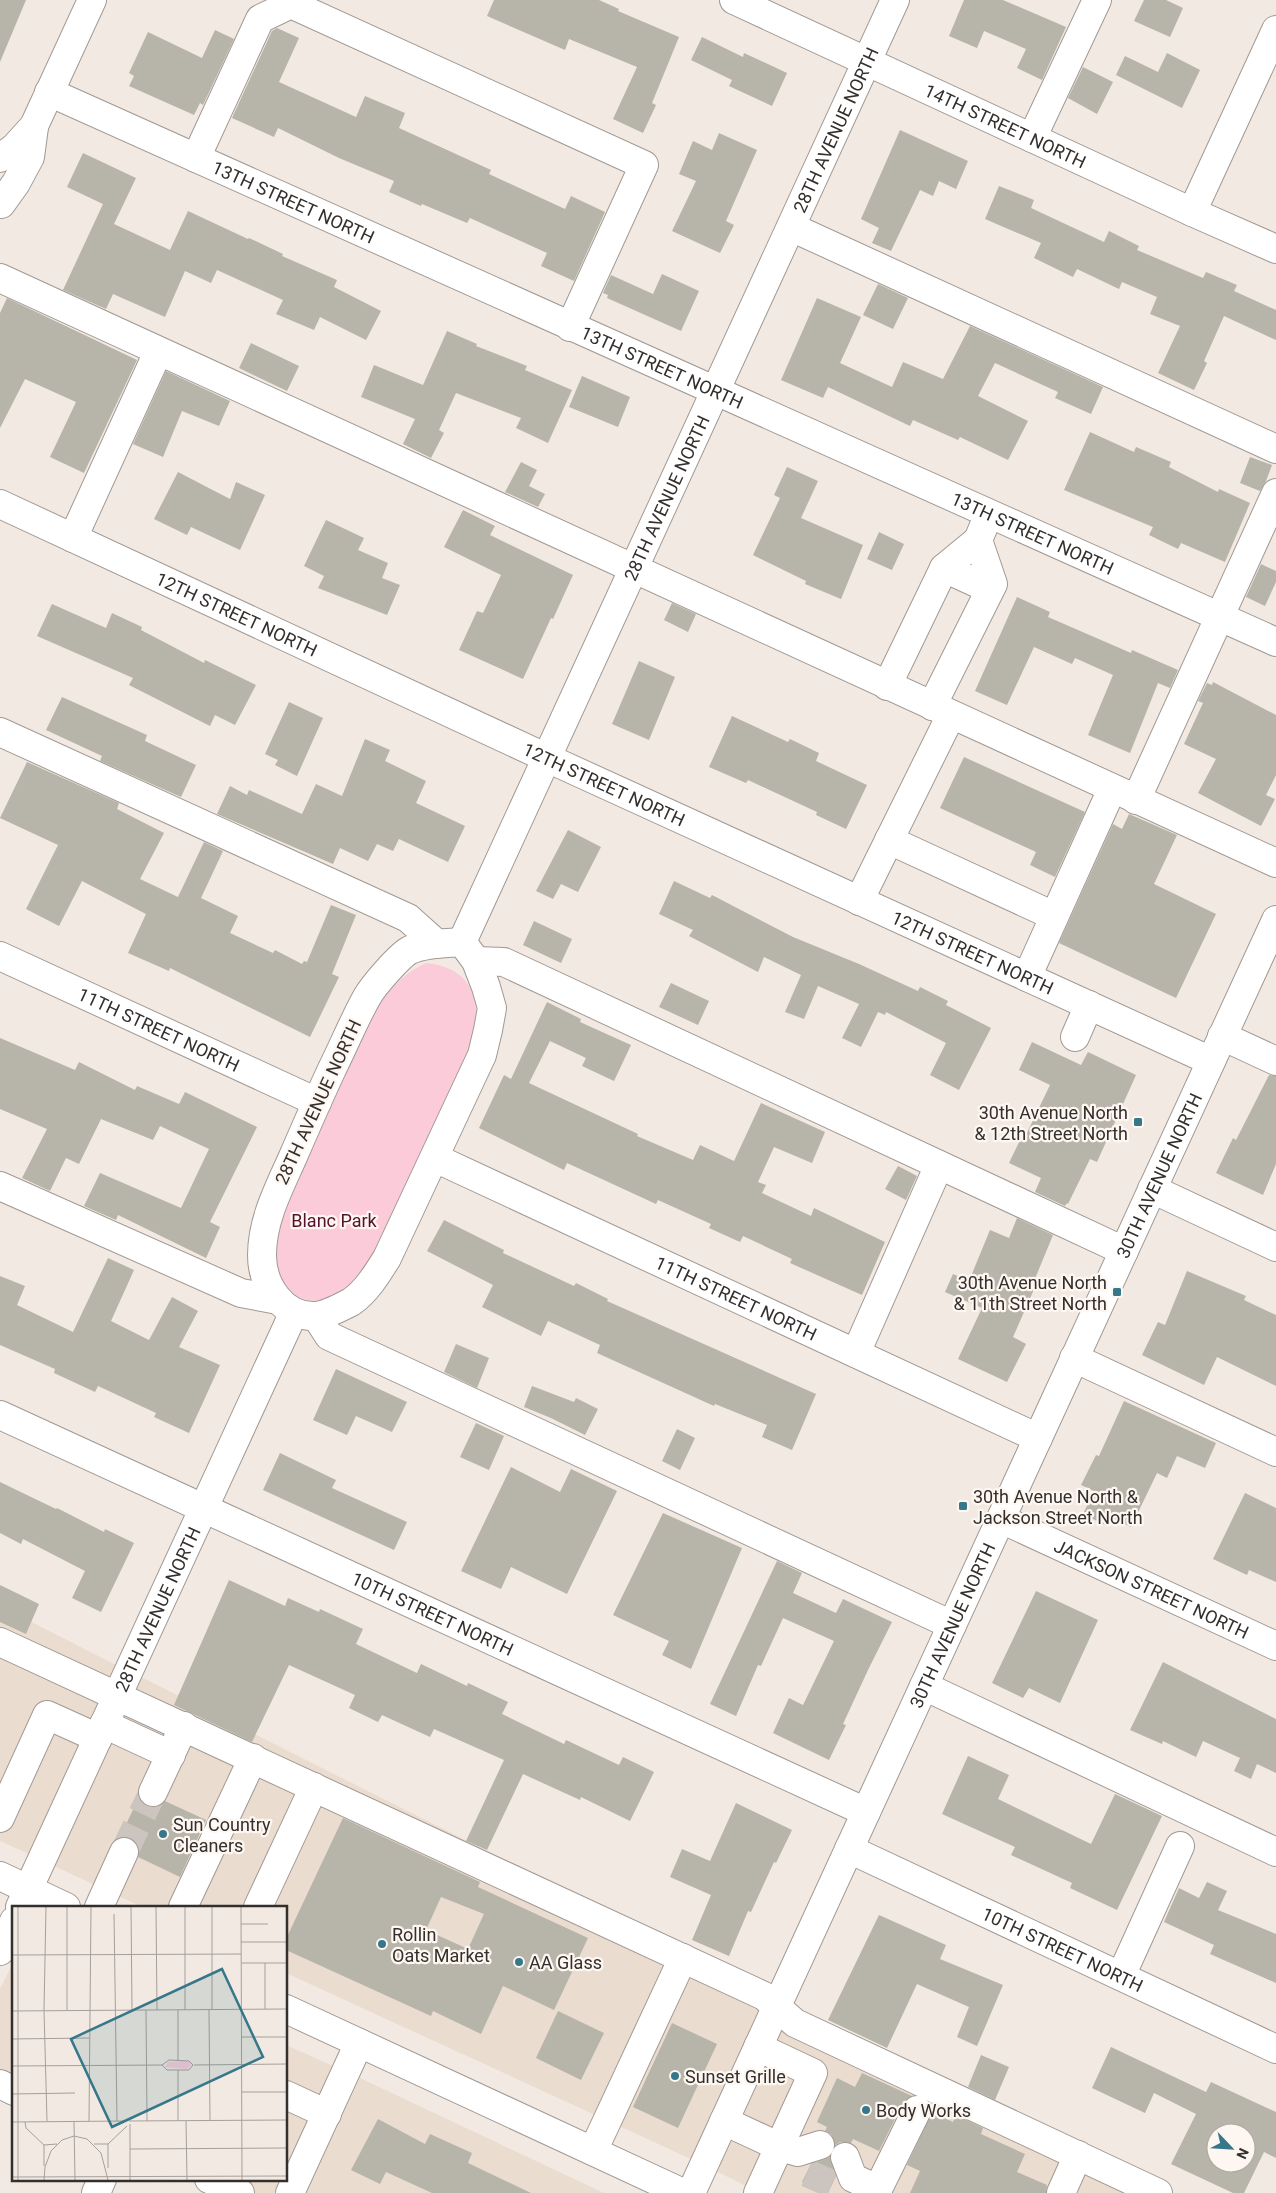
<svg xmlns="http://www.w3.org/2000/svg" width="1276" height="2193" font-family="Roboto,sans-serif">
<style>
.built{fill:#ebdcd0}
.green{fill:#fbcbda}
.building{fill:#b7b4aa;fill-rule:evenodd}
.lines{fill:none;stroke-linecap:round;stroke-linejoin:round}
.minor-tunnel{stroke:#ccc4be;stroke-width:28;stroke-dasharray:28 14;stroke-linecap:butt}
.minor-casing{stroke:#a19993;stroke-width:30}
.major-casing{stroke:#a19993;stroke-width:30}
.minor{stroke:#fff;stroke-width:28}
.major{stroke:#fff;stroke-width:28}
.poi-dot{fill:#367789;stroke:#fef7f1;stroke-width:2}
.labels{text-anchor:middle;dominant-baseline:central;stroke-width:4.5;stroke-linejoin:round;paint-order:stroke}
.street-label{font-size:18px;fill:#332f2d;stroke:#fef7f1}
.poi-label{font-size:18px;fill:#332f2d;stroke:#fef7f1;text-anchor:start}
.park-label{font-size:18px;fill:#550f30;stroke:#fef7f1}
.inset-road{fill:none;stroke:#a69f9a;stroke-width:1}
.view{fill:#367789;fill-opacity:0.15;stroke:#367789;stroke-width:2.5}
.inset-edge{fill:none;stroke:#332f2d;stroke-width:2.5}
</style>
<rect width="100%" height="100%" fill="#f2e9e2"/>
<path class="built" d="M0,1606L116,1665L29,1854L0,1841Z
M141,1677L768,1992L691,2159L286,1973V1907H142L54,1866Z
M14,1961V2101L0,2095V1989Z
M793,2005L1166,2193H760L716,2171Z
M286,2045L333,2066L286,2167Z
M360,2078L604,2193H306Z
M194,2179H281L274,2193H226Z"/>
<path class="green" d="M426,963C463,966 481,990 475,1027C474,1036 470,1045 467,1053L374,1257C355,1284 330,1312 295,1296C283,1290 277,1277 275,1265C273,1249 276,1234 279,1218L377,1005C392,986 405,973 426,963Z"/>
<path class="building" d="M0,0H26L0,62Z
M494,0H599L619,9L618,11L679,37L652,103L656,105L643,133L613,119L637,67L569,39L565,50L487,16Z
M964,0H1003L1066,27L1042,80L1017,68L1026,49L984,31L977,48L949,36Z
M1144,0H1166L1183,8L1170,37L1134,21Z
M277,28L299,38L279,82L356,117L365,96L405,113L399,128L491,170L489,174L565,209L571,196L605,212L574,281L541,266L547,253L470,218L467,223L422,204L421,206L389,192L394,181L339,158L278,128L274,137L232,118L272,31Z
M215,30L234,39L203,105L200,103L194,115L129,86L134,76L129,73L148,32L202,58Z
M702,37L743,57L744,53L787,73L772,106L729,86L732,80L691,60Z
M1167,53L1200,70L1182,108L1116,75L1125,56L1158,72Z
M1083,67L1113,82L1097,114L1068,98Z
M900,130L968,161L956,189L939,181L933,196L920,190L891,251L872,243L879,228L861,219Z
M719,133L757,150L726,221L734,225L720,253L672,231L696,181L679,174L693,141L712,150Z
M83,153L136,178L114,224L170,250L188,211L248,239L249,238L283,254L282,256L337,280L334,287L381,311L366,340L320,317L314,330L276,314L283,300L217,270L211,283L185,271L165,317L113,294L106,309L63,290L103,204L67,187Z
M999,186L1034,200L1031,208L1104,242L1109,231L1139,246L1137,250L1203,278L1206,272L1237,285L1234,291L1276,310V340L1224,316L1204,361L1207,363L1194,390L1158,373L1180,326L1150,314L1157,297L1122,282L1119,289L1077,269L1073,277L1034,258L1041,243L985,219Z
M662,274L699,291L681,331L607,298L608,295L603,293L611,275L653,294Z
M878,284L908,298L893,329L863,315Z
M7,298L137,360L84,473L50,457L76,402L25,379L0,428V313Z
M817,298L861,317L840,363L892,387L903,362L943,379L970,326L1103,387L1091,414L1055,398L1058,392L995,363L978,396L1028,421L1008,460L960,437L958,440L913,420L910,426L828,387L823,398L781,380Z
M447,331L477,344L476,346L527,366L525,370L572,390L548,443L516,428L521,418L456,393L439,430L444,433L431,458L403,444L415,419L361,397L374,365L423,385Z
M251,343L299,366L287,391L239,368Z
M166,371L230,401L219,426L182,411L163,457L133,444Z
M582,376L630,397L618,427L569,407Z
M1090,432L1134,452L1136,447L1171,462L1169,467L1218,492L1219,489L1250,503L1225,562L1181,543L1178,549L1149,535L1153,527L1064,490Z
M1250,457L1272,465L1266,481L1260,491L1240,483Z
M521,462L537,470L529,486L545,494L538,507L505,492Z
M787,467L818,481L801,518L863,545L841,599L805,584L806,581L753,555L780,498L774,495Z
M178,472L230,499L236,482L265,495L240,550L191,527L187,535L154,519Z
M463,510L495,526L490,535L573,575L553,619L551,618L523,679L459,650L477,611L483,613L501,575L444,547Z
M326,520L364,538L358,550L388,563L382,578L400,585L387,615L318,588L324,576L304,566Z
M879,532L904,544L892,570L867,559Z
M1261,564L1276,571V582L1265,606L1246,597Z
M1017,597L1050,612L1048,617L1131,653L1132,650L1178,670L1170,688L1158,683L1130,753L1088,735L1113,675L1075,658L1072,664L1034,647L1007,705L975,691Z
M672,603L696,614L688,632L664,620Z
M52,604L106,628L112,613L142,627L141,630L204,663L205,660L256,685L235,725L215,715L210,726L129,685L133,678L37,636Z
M639,661L675,677L649,740L612,724Z
M1213,682L1276,715V775L1266,795L1275,799L1261,826L1198,793L1216,759L1184,744L1203,703L1198,701L1207,683L1212,685Z
M62,697L147,735L145,741L196,765L181,797L100,761L102,756L46,730Z
M289,702L323,718L297,776L275,765L278,760L265,754Z
M732,716L788,742L790,739L819,753L816,761L867,785L846,829L816,815L817,812L748,780L746,783L709,767Z
M365,739L390,750L385,761L426,781L416,803L465,826L448,862L399,839L393,851L377,844L368,861L340,848L333,864L217,814L230,786L247,795L249,790L302,814L316,784L342,796Z
M964,757L1085,812L1055,877L1030,865L1036,852L940,808Z
M27,762L119,803L117,809L164,833L140,879L178,897L204,842L223,851L201,898L238,916L230,933L273,953L275,950L302,964L304,961L307,962L331,905L356,915L332,974L339,977L310,1037L170,968L169,971L128,953L146,914L82,881L59,926L26,909L58,845L0,818Z
M1129,814L1177,835L1154,884L1216,914L1176,998L1059,943L1113,824L1122,829Z
M568,830L601,847L578,892L561,884L553,899L536,891Z
M674,881L710,898L712,895L793,937L859,964L918,991L920,987L948,1001L946,1005L991,1028L959,1090L930,1075L946,1043L886,1012L885,1015L878,1012L861,1047L842,1038L859,1004L818,986L804,1019L785,1012L801,975L764,957L758,972L689,936L693,930L659,914Z
M534,921L572,939L561,963L523,945Z
M671,983L709,1001L698,1025L659,1007Z
M547,1002L581,1019L580,1022L631,1045L614,1081L582,1066L586,1058L550,1041L529,1083L638,1134L637,1136L693,1160L700,1145L734,1161L761,1103L825,1132L812,1163L774,1147L758,1182L766,1185L762,1193L811,1216L814,1208L885,1242L862,1295L790,1263L792,1259L743,1236L740,1242L709,1228L711,1224L658,1200L656,1204L567,1163L564,1170L479,1128L504,1075L511,1079Z
M0,1038L75,1070L79,1062L135,1090L137,1086L179,1104L185,1092L257,1127L210,1222L220,1227L206,1258L118,1215L116,1220L84,1206L100,1173L181,1208L209,1149L160,1126L153,1140L101,1119L79,1164L66,1158L50,1191L22,1178L47,1129L0,1109Z
M1032,1042L1081,1065L1088,1052L1136,1075L1097,1162L1090,1159L1068,1204L1067,1203L1065,1206L1035,1192L1041,1178L1009,1163L1021,1138L1024,1139L1050,1085L1019,1070Z
M1269,1075L1276,1076V1164L1263,1195L1216,1173L1233,1138L1236,1140Z
M898,1166L917,1176L906,1200L885,1189Z
M1017,1218L1053,1235L1032,1286L1035,1287L1013,1337L1026,1344L1007,1382L958,1359L982,1308L945,1292L953,1274L969,1281L990,1230L1009,1238Z
M444,1220L504,1250L503,1253L574,1286L576,1283L608,1299L607,1301L816,1394L792,1450L762,1437L767,1425L715,1404L714,1406L597,1353L600,1345L548,1321L541,1336L482,1307L493,1285L427,1251Z
M108,1258L134,1270L111,1321L149,1340L172,1297L198,1311L179,1347L220,1365L189,1433L154,1417L156,1413L98,1386L95,1392L54,1373L55,1369L0,1345V1276L25,1286L17,1305L73,1332Z
M1187,1271L1246,1296L1244,1300L1276,1315V1386L1217,1357L1204,1385L1142,1355L1158,1322L1165,1325Z
M456,1344L489,1358L477,1388L444,1372Z
M336,1369L407,1402L392,1432L356,1416L347,1435L313,1420Z
M532,1386L574,1402L576,1398L598,1409L585,1435L551,1418L524,1407Z
M1124,1401L1216,1443L1205,1468L1177,1456L1167,1478L1157,1473L1131,1527L1110,1517L1105,1525L1083,1514L1094,1491L1081,1485L1096,1455L1099,1456Z
M476,1423L504,1436L489,1470L460,1457Z
M677,1429L695,1438L680,1470L662,1461Z
M280,1453L336,1480L332,1488L407,1522L394,1550L263,1490Z
M511,1467L560,1492L571,1469L617,1491L567,1594L511,1567L501,1589L461,1571Z
M0,1482L56,1509L57,1508L104,1532L105,1529L134,1543L101,1612L72,1598L85,1571L23,1539L21,1544L0,1533Z
M1245,1493L1276,1508V1582L1249,1570L1247,1575L1213,1559Z
M663,1513L742,1548L691,1669L662,1655L669,1641L613,1615Z
M777,1561L802,1573L793,1593L836,1613L843,1599L892,1622L868,1670L843,1724L846,1725L829,1760L773,1733L789,1698L803,1705L834,1641L783,1618L761,1666L758,1665L736,1716L710,1704Z
M229,1580L285,1606L288,1598L319,1612L320,1609L363,1629L356,1644L417,1673L421,1664L467,1686L468,1683L508,1702L502,1714L564,1744L566,1740L619,1765L623,1757L654,1772L630,1821L581,1797L580,1800L523,1774L487,1850L466,1841L504,1760L434,1729L430,1737L382,1715L378,1722L349,1708L355,1695L289,1665L252,1742L174,1705Z
M0,1585L39,1604L26,1634L0,1622Z
M1036,1591L1098,1620L1060,1703L1029,1688L1023,1698L992,1683Z
M1163,1662L1276,1719V1773L1257,1764L1251,1779L1234,1771L1240,1758L1203,1741L1196,1757L1163,1741L1162,1744L1130,1730Z
M968,1756L1009,1775L998,1799L1091,1844L1115,1794L1162,1816L1117,1910L1070,1888L1072,1883L1011,1855L1015,1847L942,1814Z
M139,1797L147,1806L155,1807L165,1801L206,1820L180,1877L138,1857L139,1850L136,1843L130,1838L120,1837Z
M736,1803L792,1830L776,1863L774,1862L751,1912L748,1911L729,1956L692,1940L711,1895L670,1877L682,1849L710,1861Z
M343,1818L480,1882L478,1887L588,1938L554,2010L503,1986L481,2034L433,2011L431,2016L286,1950V1939ZM441,1897L484,1914L468,1949L426,1930Z
M1207,1882L1227,1891L1218,1910L1276,1934V1983L1210,1954L1214,1945L1164,1922L1179,1888L1199,1898Z
M879,1915L946,1945L940,1959L1003,1985L977,2046L957,2037L969,2007L917,1984L887,2048L828,2020Z
M558,2011L604,2033L581,2080L536,2058Z
M672,2023L717,2044L678,2128L633,2107Z
M1111,2047L1206,2092L1211,2082L1276,2112V2158L1264,2152L1244,2193H1233L1171,2164L1196,2114L1154,2093L1145,2113L1092,2088ZM1216,2133H1246V2163H1216Z
M981,2055L1009,2067L995,2100L968,2087Z
M862,2073L912,2096L903,2103L879,2151L853,2139L851,2143L840,2142L835,2145L831,2134L825,2131L827,2127L817,2122L837,2078L855,2087Z
M932,2112L953,2122L956,2115L983,2128L981,2134L1025,2154L1017,2172L1047,2185L1046,2193H910L920,2171L907,2165Z
M378,2119L425,2144L430,2134L472,2153L468,2163L531,2193H432L386,2172L380,2184L351,2170Z
M830,2157L836,2176L828,2193L802,2182L811,2164Z"/>
<g class="lines">
<path class="minor-tunnel" d="M124,1852L153,1792
M807,2173L832,2184"/>
<defs>
<g id="minor">
<path id="s1" d="M734,0L1192,212L1276,249"/>
<path id="s2" d="M49,92L1276,642"/>
<path d="M1032,138L1097,0"/>
<path d="M0,158L15,147L34,126L92,0"/>
<path d="M196,158L260,19L291,4L644,165L570,327"/>
<path d="M1,204L16,183L30,157L34,127"/>
<path d="M1192,212L1276,30"/>
<path d="M791,227L1276,449"/>
<path d="M0,278L1276,863"/>
<path id="s3" d="M0,504L547,758L1211,1061"/>
<path d="M73,538L158,352"/>
<path d="M944,568L990,589"/>
<path d="M887,686L944,568L978,540L989,514"/>
<path d="M932,706L993,584L978,540"/>
<path d="M0,732L408,918L437,944"/>
<path d="M1136,800L1276,493"/>
<path d="M889,840L1054,916"/>
<path d="M859,901L951,715"/>
<path id="s4" d="M462,942L895,0"/>
<path d="M462,942L476,961L486,987L492,1008L488,1030L482,1055L387,1258C377,1274 366,1292 351,1302C341,1307 327,1315 316,1316C283,1318 262,1285 262,1255C262,1221 278,1190 292,1159C305,1129 318,1099 332,1069C344,1045 354,1020 367,997C373,986 400,955 410,950C425,943 446,943 462,942Z"/>
<path id="s5" d="M0,956L317,1102"/>
<path d="M476,961L504,962L1124,1251"/>
<path d="M1027,977L1112,789"/>
<path d="M1222,1036L1276,1061"/>
<path d="M1075,1037L1089,1005"/>
<path id="s6" d="M435,1158L1038,1438"/>
<path d="M0,1186L241,1293L278,1300"/>
<path d="M1152,1189L1276,1247"/>
<path d="M316,1316L329,1336L952,1625"/>
<path d="M856,1353L939,1165"/>
<path d="M1074,1358L1276,1452"/>
<path id="s7" d="M0,1415L866,1812"/>
<path id="s8" d="M1001,1519L1276,1646"/>
<path d="M0,1642L764,1996L795,2023L1158,2193"/>
<path d="M924,1686L1276,1852"/>
<path d="M104,1724L171,1755"/>
<path d="M153,1792L184,1726"/>
<path d="M0,1818L47,1715L98,1738"/>
<path id="s9" d="M849,1849L1276,2049"/>
<path id="s10" d="M20,1907L294,1312"/>
<path d="M99,1907L124,1852"/>
<path d="M183,1907L253,1758"/>
<path d="M258,1907L314,1787"/>
<path d="M0,1951L14,1921"/>
<path d="M1121,1976L1180,1846"/>
<path d="M758,2047L813,2073L758,2193"/>
<path d="M0,2084L14,2091"/>
<path d="M286,2095L327,2114"/>
<path d="M724,2121L780,2147L798,2152L820,2145"/>
<path d="M593,2151L683,1958"/>
<path d="M845,2157L853,2178L878,2189"/>
<path d="M209,2179L240,2193"/>
<path d="M96,2193L102,2179"/>
<path d="M290,2193L359,2043"/>
<path id="s11" d="M691,2193L1276,920"/>
<path d="M876,2193L917,2110"/>
<path d="M1061,2193L1078,2155"/>
</g>
<path id="major" d="M0,1876L66,1907
M286,2009L683,2193"/>
</defs>
<use href="#minor" class="minor-casing"/>
<use href="#major" class="major-casing"/>
<use href="#minor" class="minor"/>
<use href="#major" class="major"/>
</g>
<g class="poi-dot">
<rect x="1133" y="1117" width="10" height="10" rx="2.5"/>
<rect x="1112" y="1287" width="10" height="10" rx="2.5"/>
<rect x="958" y="1501" width="10" height="10" rx="2.5"/>
<circle cx="163" cy="1834" r="5"/>
<circle cx="382" cy="1944" r="5"/>
<circle cx="519" cy="1962" r="5"/>
<circle cx="675" cy="2076" r="5"/>
<circle cx="866" cy="2110" r="5"/>
</g>
<g class="labels">
<g class="street-label">
<text stroke="none"><textPath href="#s1" startOffset="299">14TH STREET NORTH</textPath></text>
<text stroke="none"><textPath href="#s4" startOffset="894">28TH AVENUE NORTH</textPath></text>
<text stroke="none"><textPath href="#s2" startOffset="268">13TH STREET NORTH</textPath></text>
<text stroke="none"><textPath href="#s2" startOffset="672">13TH STREET NORTH</textPath></text>
<text stroke="none"><textPath href="#s4" startOffset="489">28TH AVENUE NORTH</textPath></text>
<text stroke="none"><textPath href="#s2" startOffset="1078">13TH STREET NORTH</textPath></text>
<text stroke="none"><textPath href="#s3" startOffset="261">12TH STREET NORTH</textPath></text>
<text stroke="none"><textPath href="#s3" startOffset="666">12TH STREET NORTH</textPath></text>
<text stroke="none"><textPath href="#s3" startOffset="1071">12TH STREET NORTH</textPath></text>
<text stroke="none"><textPath href="#s5" startOffset="175">11TH STREET NORTH</textPath></text>
<text transform="translate(318 1102) rotate(-65)">28TH AVENUE NORTH</text>
<text stroke="none"><textPath href="#s11" startOffset="1120">30TH AVENUE NORTH</textPath></text>
<text stroke="none"><textPath href="#s6" startOffset="332">11TH STREET NORTH</textPath></text>
<text stroke="none"><textPath href="#s8" startOffset="166">JACKSON STREET NORTH</textPath></text>
<text stroke="none"><textPath href="#s10" startOffset="328">28TH AVENUE NORTH</textPath></text>
<text stroke="none"><textPath href="#s7" startOffset="476">10TH STREET NORTH</textPath></text>
<text stroke="none"><textPath href="#s11" startOffset="625">30TH AVENUE NORTH</textPath></text>
<text stroke="none"><textPath href="#s9" startOffset="236">10TH STREET NORTH</textPath></text>
</g>
<g class="poi-label">
<text x="1128" y="1112" text-anchor="end">30th Avenue North<tspan x="1128" dy="21">&amp; 12th Street North</tspan></text>
<text x="1107" y="1282" text-anchor="end">30th Avenue North<tspan x="1107" dy="21">&amp; 11th Street North</tspan></text>
<text x="973" y="1496">30th Avenue North &amp;<tspan x="973" dy="21">Jackson Street North</tspan></text>
<text x="173" y="1824">Sun Country<tspan x="173" dy="21">Cleaners</tspan></text>
<text x="392" y="1934">Rollin<tspan x="392" dy="21">Oats Market</tspan></text>
<text x="529" y="1962">AA Glass</text>
<text x="685" y="2076">Sunset Grille</text>
<text x="876" y="2110">Body Works</text>
</g>
<g class="park-label">
<text x="334" y="1220">Blanc Park</text>
</g>
</g>
<g transform="translate(12 1906)">
<rect width="275" height="275" fill="#f2e9e2"/>
<path d="M175,155L180,158L175,163L153,161L156,156Z" fill="#fbcbda"/>
<path class="inset-road" d="M6,1V274M34,1L32,104L35,215M55,1V104M119,1L120,104M144,1L145,104M173,1V104M229,1L230,274M102,8L105,215M229,18H256M229,36H275M0,49L229,48M230,57H275V103M200,103V1M253,103V57M134,104L135,215M166,104V154M197,104L198,215M0,105L275,103M230,131H275M0,133L77,132M182,159L275,158M0,160L150,159L155,164H177L181,159L177,155L157,154L150,159M166,164V215M230,186H275M0,188L63,187M77,215L79,1M117,215L275,214M174,215L175,274M0,216L114,215M13,216L14,222L32,239L45,238M62,216L63,274M82,238H96L115,220M96,238V262M32,239V260M118,243L275,242M0,271L275,270M32,274L33,261L39,245L50,234L62,230L75,233L89,247L96,274M118,274V218"/>
<path class="view" d="M210,63L251,151L100,221L59,133Z"/>
<rect width="275" height="275" class="inset-edge"/>
</g>
<g transform="translate(1231 2148) rotate(115)"><circle r="24" fill="#fef7f1" stroke="#ada7a3"/>
<path d="M0-4L9 19L0 12L-9 19Z" fill="#367789"/>
<text y="-8" font-size="14" font-weight="bold" text-anchor="middle" fill="#332f2d">N</text>
</g>
</svg>
